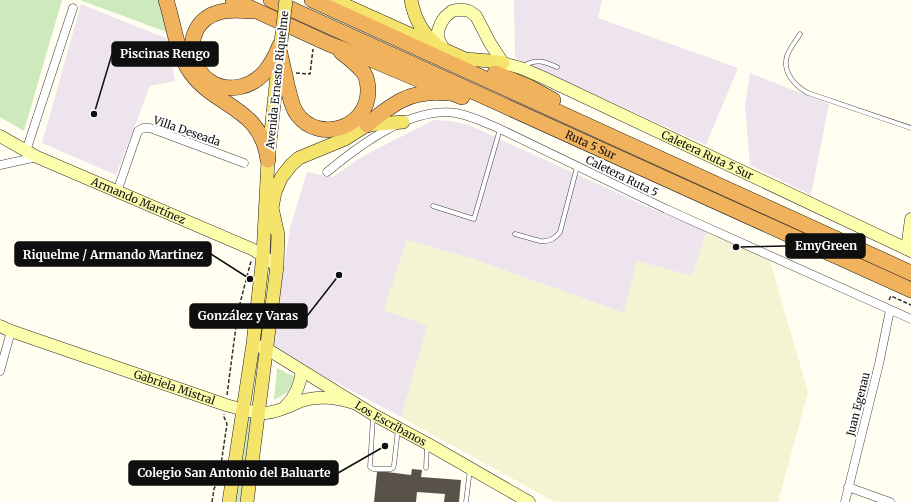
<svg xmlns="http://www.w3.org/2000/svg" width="911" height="502" font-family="Merriweather,serif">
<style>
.industrial{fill:#ede4ed}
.farmland{fill:#f3f4d2}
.green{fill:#cee9bb}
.building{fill:#58524b}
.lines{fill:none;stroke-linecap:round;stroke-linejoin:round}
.lane-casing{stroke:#424242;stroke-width:5}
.street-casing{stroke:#424242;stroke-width:9}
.secondary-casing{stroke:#313131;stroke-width:13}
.primary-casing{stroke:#202020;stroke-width:14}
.highway-casing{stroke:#202020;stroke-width:16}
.path{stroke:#313131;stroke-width:1.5;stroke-dasharray:4 2;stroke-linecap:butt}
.lane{stroke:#fff;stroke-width:4}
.street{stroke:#fff;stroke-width:8}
.secondary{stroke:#fdfdae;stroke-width:12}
.primary{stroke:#f5e46b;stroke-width:13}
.highway{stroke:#f1b25d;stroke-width:15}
.primary-bridge-casing{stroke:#202020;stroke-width:14;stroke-linecap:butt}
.primary-bridge{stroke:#f5e46b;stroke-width:13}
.labels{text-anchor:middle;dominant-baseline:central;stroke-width:4;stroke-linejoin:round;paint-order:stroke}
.street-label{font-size:11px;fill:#0f0f0f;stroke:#fff}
.leader{fill:none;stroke:#0f0f0f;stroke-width:1.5}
.callout-dot{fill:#0f0f0f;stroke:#fff;stroke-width:1.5}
.callout{fill:#0f0f0f;stroke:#0f0f0f;stroke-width:1.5}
.callout-label{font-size:12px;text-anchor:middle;font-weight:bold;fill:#fff}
</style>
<rect width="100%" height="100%" fill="#fffef1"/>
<path class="industrial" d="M514,0H602L598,18L738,68L706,145L515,58Z
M81,4L168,39L175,81L150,86L116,175L42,143Z
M750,73L829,104L811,195L750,165L745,106Z
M434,120L451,121L469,125L648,207L707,231L692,276L637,261L624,313L473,259L407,240L428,326L401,417L272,348L290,228L307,172L333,177L363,156Z"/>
<path class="farmland" d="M707,231L770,261L808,392L778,502H555L401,417L427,326L384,310L407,240L473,259L624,313L637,261L692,276Z"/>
<path class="green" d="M0,0H62L24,131L0,117Z
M80,0H159L169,33Z
M277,368L295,377C288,393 289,392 274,400Z
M247,415L252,416L243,502H234Z"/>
<path class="building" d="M412,469L422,470L421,477L461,480L459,502H444L445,494L417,492L416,502H374L377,472H387L411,475Z"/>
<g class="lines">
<defs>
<path id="lane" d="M800,34C796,41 789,49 787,56C782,72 795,86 808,93L911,128
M524,66C536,58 545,62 557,67
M433,206L474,219L500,129
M515,234L540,241C548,242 555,239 560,232L577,167
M373,417L370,467L373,469H391L393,468L394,465L398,429
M426,468L427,446
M466,502L470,469"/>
<path id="street" d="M26,151L73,8
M0,165L37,157
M327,172C361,144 410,107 456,113C472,116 486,123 500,129L666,209L911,319
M117,192L138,131L143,128H150L244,163
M0,371L11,331
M848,487L890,502
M845,502L879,364L890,310"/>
<g id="secondary">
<path id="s1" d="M444,50L438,38V31L441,23L445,17L452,11L456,10H465L469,11L476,16L490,43L503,63L521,68L542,77L911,251"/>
<path id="s2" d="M0,136L37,157L254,250L266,258L277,266"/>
<path d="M907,249L911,219"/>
<path id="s3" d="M0,326L11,331L226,405C238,408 252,413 266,413C278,412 290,406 301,401C319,395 336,398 354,403"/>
<path id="s4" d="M258,346L267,349L374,415L428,444L529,502"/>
<path d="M285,407C295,397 300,386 302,371"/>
</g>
<path id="primary" d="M334,0L465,59L490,61L503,63
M411,0C414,16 421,32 435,43
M272,208L275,192L281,178L291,165L299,158L311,153L345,139L367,125L403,122
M229,502L253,344L263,256L268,160L279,57
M247,502L277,266L278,235L272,208V200"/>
<g id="highway">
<path d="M166,0C174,24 176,52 191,73C217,108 261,107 268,160"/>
<path d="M233,0L329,44L370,59L434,86L462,97"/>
<path id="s5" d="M271,0L911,290"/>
<path d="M312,0L911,273"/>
<path d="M251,11C241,10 230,9 220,12C173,24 190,96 239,87C261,83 272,65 280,45"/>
<path d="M280,53C282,64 285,74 287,85C290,95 291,106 297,114C319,144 368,128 368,91C368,85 367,78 364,73C358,65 349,58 341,52"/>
<path d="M495,73L529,87L553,100"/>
<path d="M367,125C392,104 410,90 445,93"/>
</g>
</defs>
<use href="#lane" class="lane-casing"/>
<use href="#street" class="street-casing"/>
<use href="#secondary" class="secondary-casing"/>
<use href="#primary" class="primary-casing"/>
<use href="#highway" class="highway-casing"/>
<path class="path" d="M296,73L310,74L313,49
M889,300L891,296L911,305
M227,395L238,311L251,261
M212,502L214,489L219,478L227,424L224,417V414"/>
<use href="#lane" class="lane"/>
<use href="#street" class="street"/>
<use href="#secondary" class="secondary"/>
<use href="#primary" class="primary"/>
<use href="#highway" class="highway"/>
<defs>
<path id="primary-bridge" d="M281,42L286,0"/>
</defs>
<use href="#primary-bridge" class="primary-bridge-casing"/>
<use href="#primary-bridge" class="primary-bridge"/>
</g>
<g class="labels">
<g class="street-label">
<text transform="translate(277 80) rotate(-84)">Avenida Ernesto Riquelme</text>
<text transform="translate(187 131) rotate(19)">Villa Deseada</text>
<text stroke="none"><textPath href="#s5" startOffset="351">Ruta 5 Sur</textPath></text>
<text stroke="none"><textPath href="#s1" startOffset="350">Caletera Ruta 5 Sur</textPath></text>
<text transform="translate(622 176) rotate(26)">Caletera Ruta 5</text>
<text stroke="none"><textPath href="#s2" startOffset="153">Armando Martínez</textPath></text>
<text stroke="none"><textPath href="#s3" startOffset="185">Gabriela Mistral</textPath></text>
<text transform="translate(858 404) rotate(-76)">Juan Egenau</text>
<text stroke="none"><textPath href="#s4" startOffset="154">Los Escribanos</textPath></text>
</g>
</g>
<path class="leader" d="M94 114L112 54M736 247L786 246M250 279L211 254M339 275L307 316M385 446L338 473"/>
<g class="callout-dot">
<circle cx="94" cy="114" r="4"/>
<circle cx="736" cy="247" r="4"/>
<circle cx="250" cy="279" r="4"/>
<circle cx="339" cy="275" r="4"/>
<circle cx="385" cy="446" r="4"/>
</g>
<g class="callout">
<rect x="112" y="42" width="106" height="24" rx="4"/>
<rect x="786" y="234" width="79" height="24" rx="4"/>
<rect x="15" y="242" width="196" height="24" rx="4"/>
<rect x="190" y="304" width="117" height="24" rx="4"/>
<rect x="129" y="461" width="209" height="24" rx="4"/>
</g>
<g class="callout-label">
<text x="165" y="58">Piscinas Rengo</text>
<text x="826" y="250">EmyGreen</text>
<text x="113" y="259">Riquelme / Armando Martinez</text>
<text x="248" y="320">González y Varas</text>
<text x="234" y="477">Colegio San Antonio del Baluarte</text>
</g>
</svg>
